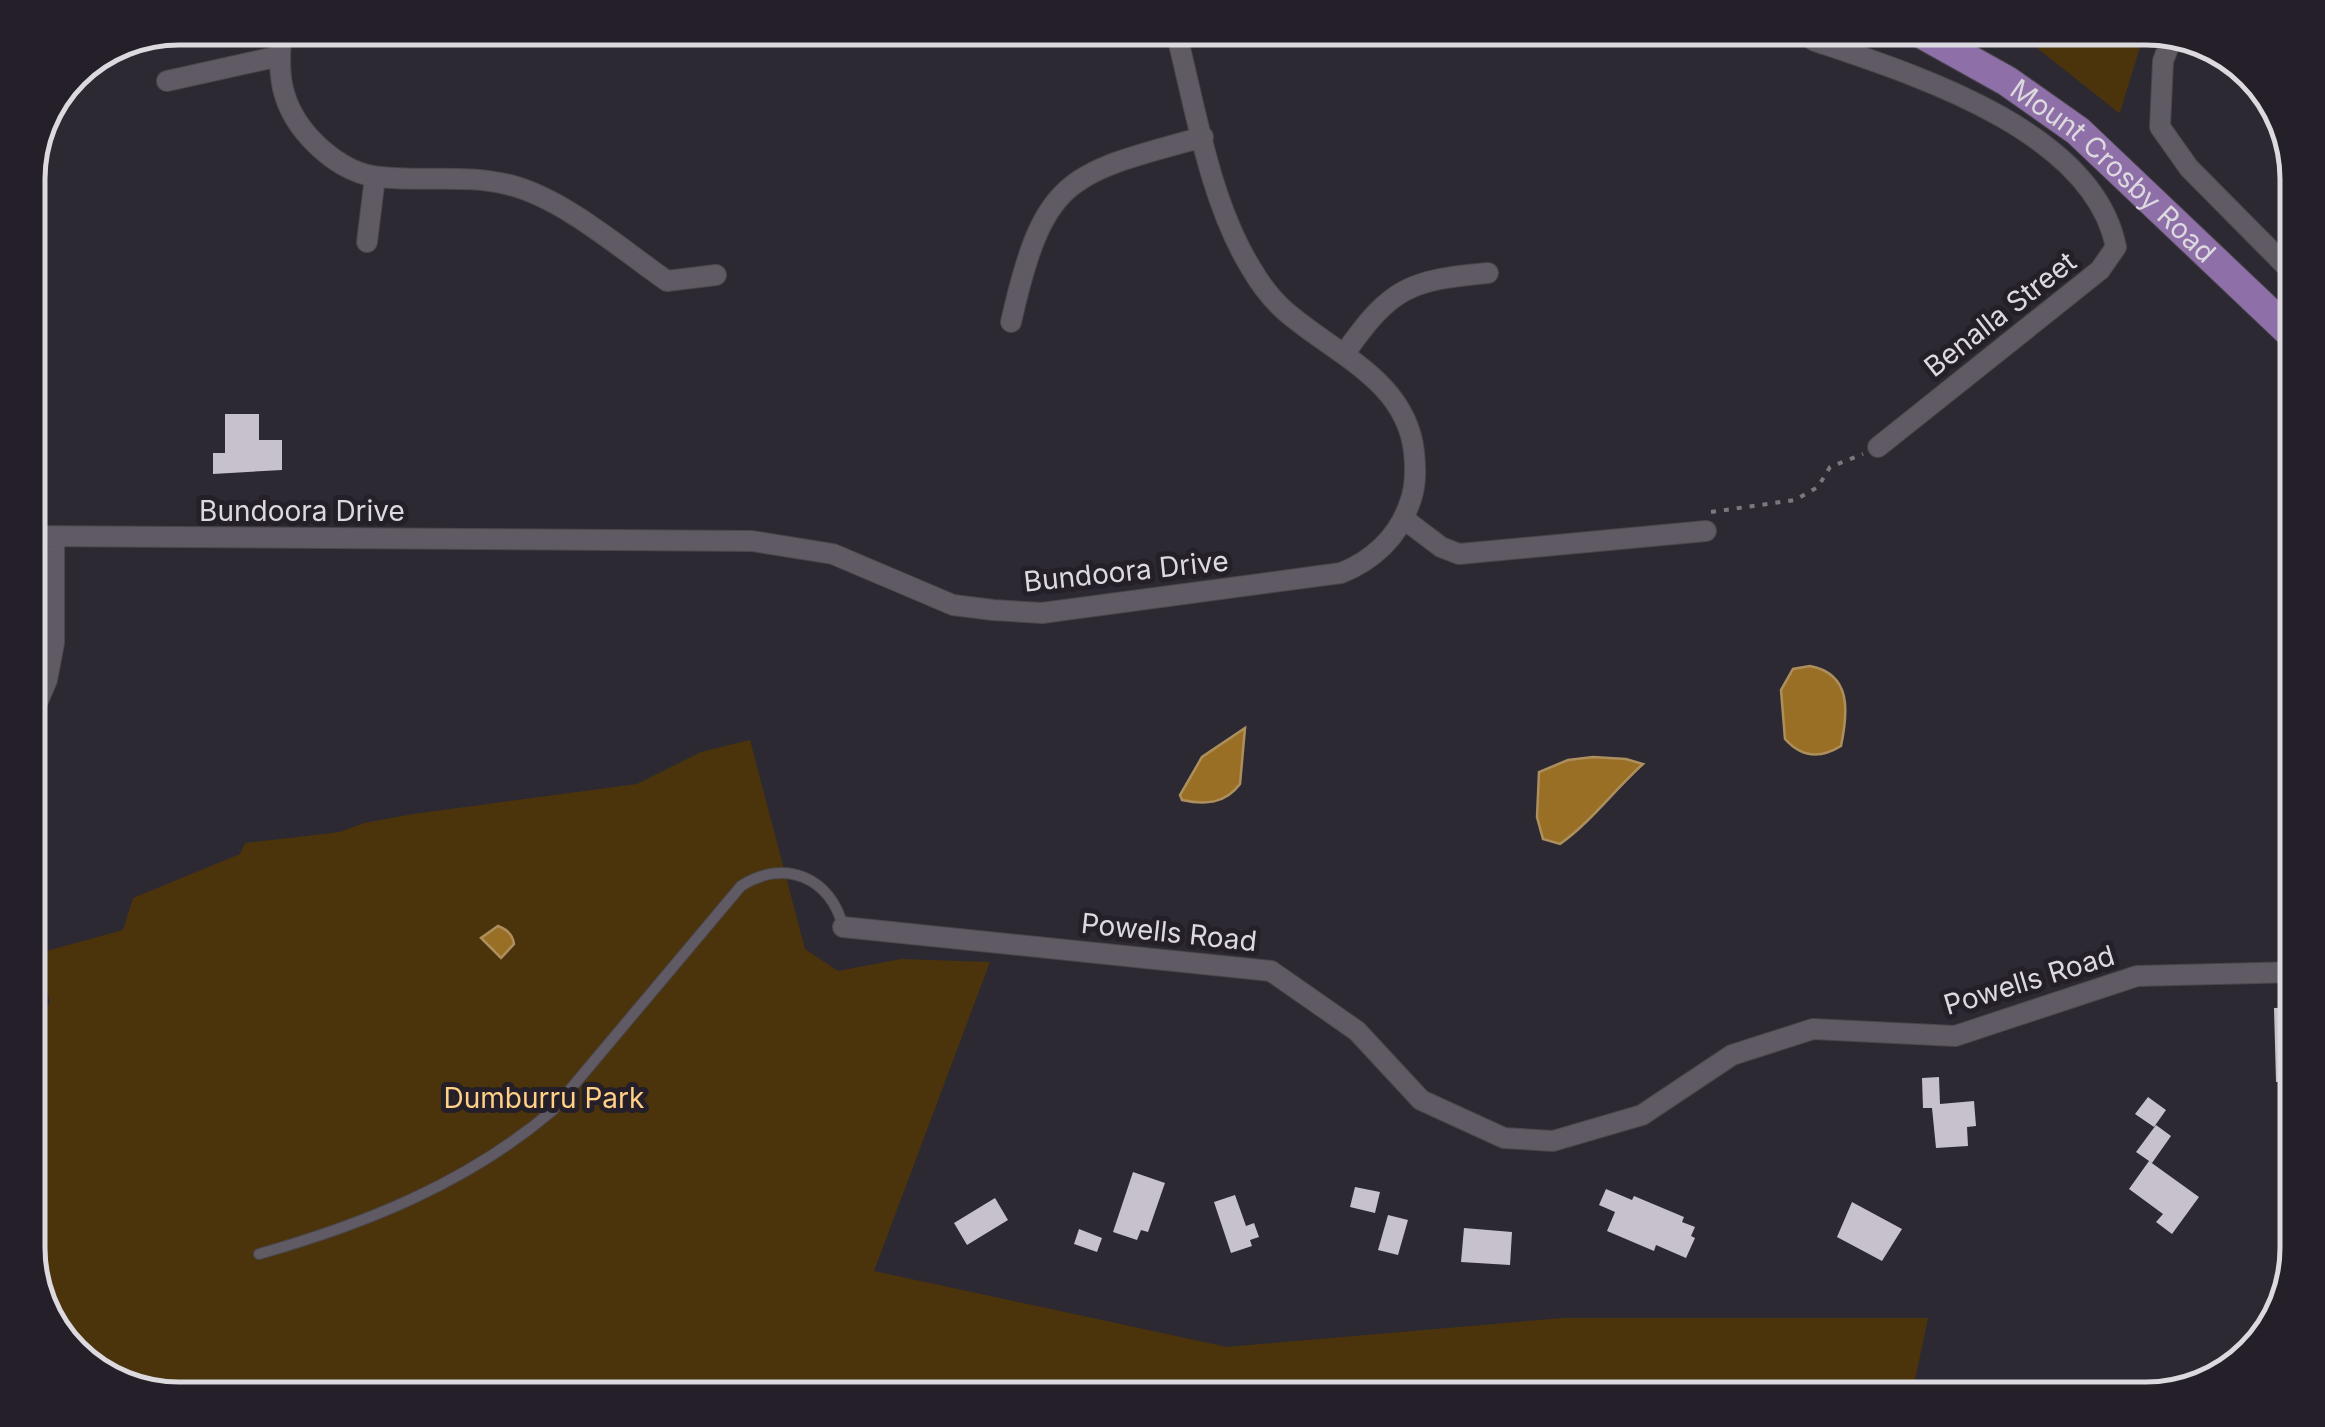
<svg xmlns="http://www.w3.org/2000/svg" width="2325" height="1427" font-family="Inter,sans-serif">
<style>
.green{fill:#4b340b}
.water{fill:#996f25;stroke:#ad8f5d;stroke-width:2.5}
.building{fill:#c6c1cc}
.lines{fill:none;stroke-linecap:round;stroke-linejoin:round}
.service-casing{stroke:#49464c;stroke-width:12}
.minor-casing{stroke:#49464c;stroke-width:22}
.primary-casing{stroke:#49464c;stroke-width:32}
.path{stroke:#7b777f;stroke-width:4;stroke-dasharray:5 8;stroke-linecap:butt}
.service{stroke:#5f5a64;stroke-width:10}
.minor{stroke:#5f5a64;stroke-width:20}
.primary{stroke:#8e6fa8;stroke-width:30}
.labels{text-anchor:middle;dominant-baseline:central;stroke-width:10;stroke-linejoin:round;paint-order:stroke}
.street-label{font-size:28px;fill:#dcd9df;stroke:#241f28}
.park-label{font-size:28px;fill:#ffd086;stroke:#241f28}
.rim{fill:none;stroke:#dcd9df;stroke-width:5}
</style>
<rect width="100%" height="100%" fill="#2d2932"/>
<path class="green" d="M2012,28H2146L2120,112L2119,113Z
M750,740L805,949L838,971L901,959L990,962L874,1271L1227,1347L1563,1318H1928L1911,1399H179L103,1379L48,1324L28,1258V1010L50,1004L39,953L123,930L133,898L240,854L245,843L340,832L364,823L413,814L637,784L701,752Z"/>
<path class="water" d="M1810,666C1852,674 1848,712 1841,746C1820,759 1801,757 1785,739L1781,690L1793,669Z
M1245,728L1240,784C1225,804 1205,805 1182,800L1180,795L1202,757Z
M1593,757L1626,759L1643,764C1614,790 1592,821 1560,844L1543,839L1537,817L1539,772L1568,760Z
M498,926C506,929 513,934 514,944L501,958L481,938Z"/>
<path class="building" d="M225,414H259V440H282V470L213,474V453H225Z
M2297,1007V1081L2276,1082L2274,1008Z
M1939,1077L1940,1104L1974,1101L1976,1126L1967,1127L1968,1146L1936,1148L1932,1108H1923L1922,1078Z
M2148,1097L2166,1110L2154,1127L2135,1114Z
M2156,1125L2171,1136L2152,1163L2136,1152Z
M2149,1161L2199,1197L2172,1234L2156,1222L2163,1214L2129,1189Z
M1133,1172L1165,1183L1148,1232L1141,1230L1137,1240L1113,1232Z
M1355,1187L1380,1192L1375,1213L1350,1207Z
M1606,1189L1632,1200L1634,1196L1684,1217L1682,1222L1695,1227L1691,1236L1695,1238L1686,1258L1656,1245L1654,1251L1607,1231L1615,1212L1599,1205Z
M1235,1195L1246,1226L1254,1223L1259,1237L1250,1240L1252,1246L1231,1253L1214,1202Z
M995,1198L1008,1220L967,1245L954,1223Z
M1852,1202L1902,1229L1882,1261L1837,1237Z
M1388,1215L1408,1220L1398,1255L1378,1250Z
M1464,1228L1512,1232L1510,1265L1461,1262Z
M1079,1229L1102,1238L1097,1252L1074,1244Z"/>
<g class="lines">
<defs>
<path id="service" d="M259,1254C365,1224 467,1183 552,1111L741,886C784,858 831,877 843,927"/>
<path id="minor" d="M282,28C280,49 278,75 285,96C297,134 340,174 380,177C423,182 468,174 510,185C564,199 621,249 667,281L716,275
M1795,28L1815,41C1913,74 2093,130 2116,247L2100,270L1878,447
M2173,35L2163,61L2160,127L2189,168L2287,267L2297,290
M167,81L280,56
M367,242L375,177
M1011,322C1044,177 1066,174 1203,137
M1345,353C1391,287 1410,280 1488,273
M1404,519L1441,547L1459,554L1706,531
M28,536L752,541L833,554L953,605L993,610L1042,613L1341,573C1372,561 1398,537 1409,505C1416,488 1416,471 1414,452C1406,379 1332,353 1284,310C1272,299 1259,282 1251,268C1209,200 1195,105 1175,28
M28,724L47,680L54,643V537
M843,927L1271,971L1357,1031L1421,1100L1504,1138L1553,1141L1642,1115L1732,1055L1813,1029L1955,1036L2137,976L2297,972"/>
<g id="primary">
<path id="s1" d="M1912,28L2007,81L2078,131L2297,339"/>
</g>
</defs>
<use href="#service" class="service-casing"/>
<use href="#minor" class="minor-casing"/>
<use href="#primary" class="primary-casing"/>
<path class="path" d="M1711,512L1795,500L1818,487L1830,467L1863,454"/>
<use href="#service" class="service"/>
<use href="#minor" class="minor"/>
<use href="#primary" class="primary"/>
</g>
<g class="labels">
<g class="street-label">
<text stroke="none"><textPath href="#s1" startOffset="248">Mount Crosby Road</textPath></text>
<text transform="translate(2000 314) rotate(-38)">Benalla Street</text>
<text x="302" y="511">Bundoora Drive</text>
<text transform="translate(1126 571) rotate(-6)">Bundoora Drive</text>
<text transform="translate(1169 932) rotate(6)">Powells Road</text>
<text transform="translate(2029 980) rotate(-17)">Powells Road</text>
</g>
<g class="park-label">
<text x="544" y="1098">Dumburru Park</text>
</g>
</g>
<path d="M0 0H2325V1427H0ZM179 45H2146A134 134 0 0 1 2280 179V1248A134 134 0 0 1 2146 1382H179A134 134 0 0 1 45 1248V179A134 134 0 0 1 179 45Z" fill="#241f28" fill-rule="evenodd"/>
<path class="rim" d="M179 45H2146A134 134 0 0 1 2280 179V1248A134 134 0 0 1 2146 1382H179A134 134 0 0 1 45 1248V179A134 134 0 0 1 179 45Z"/>
</svg>
